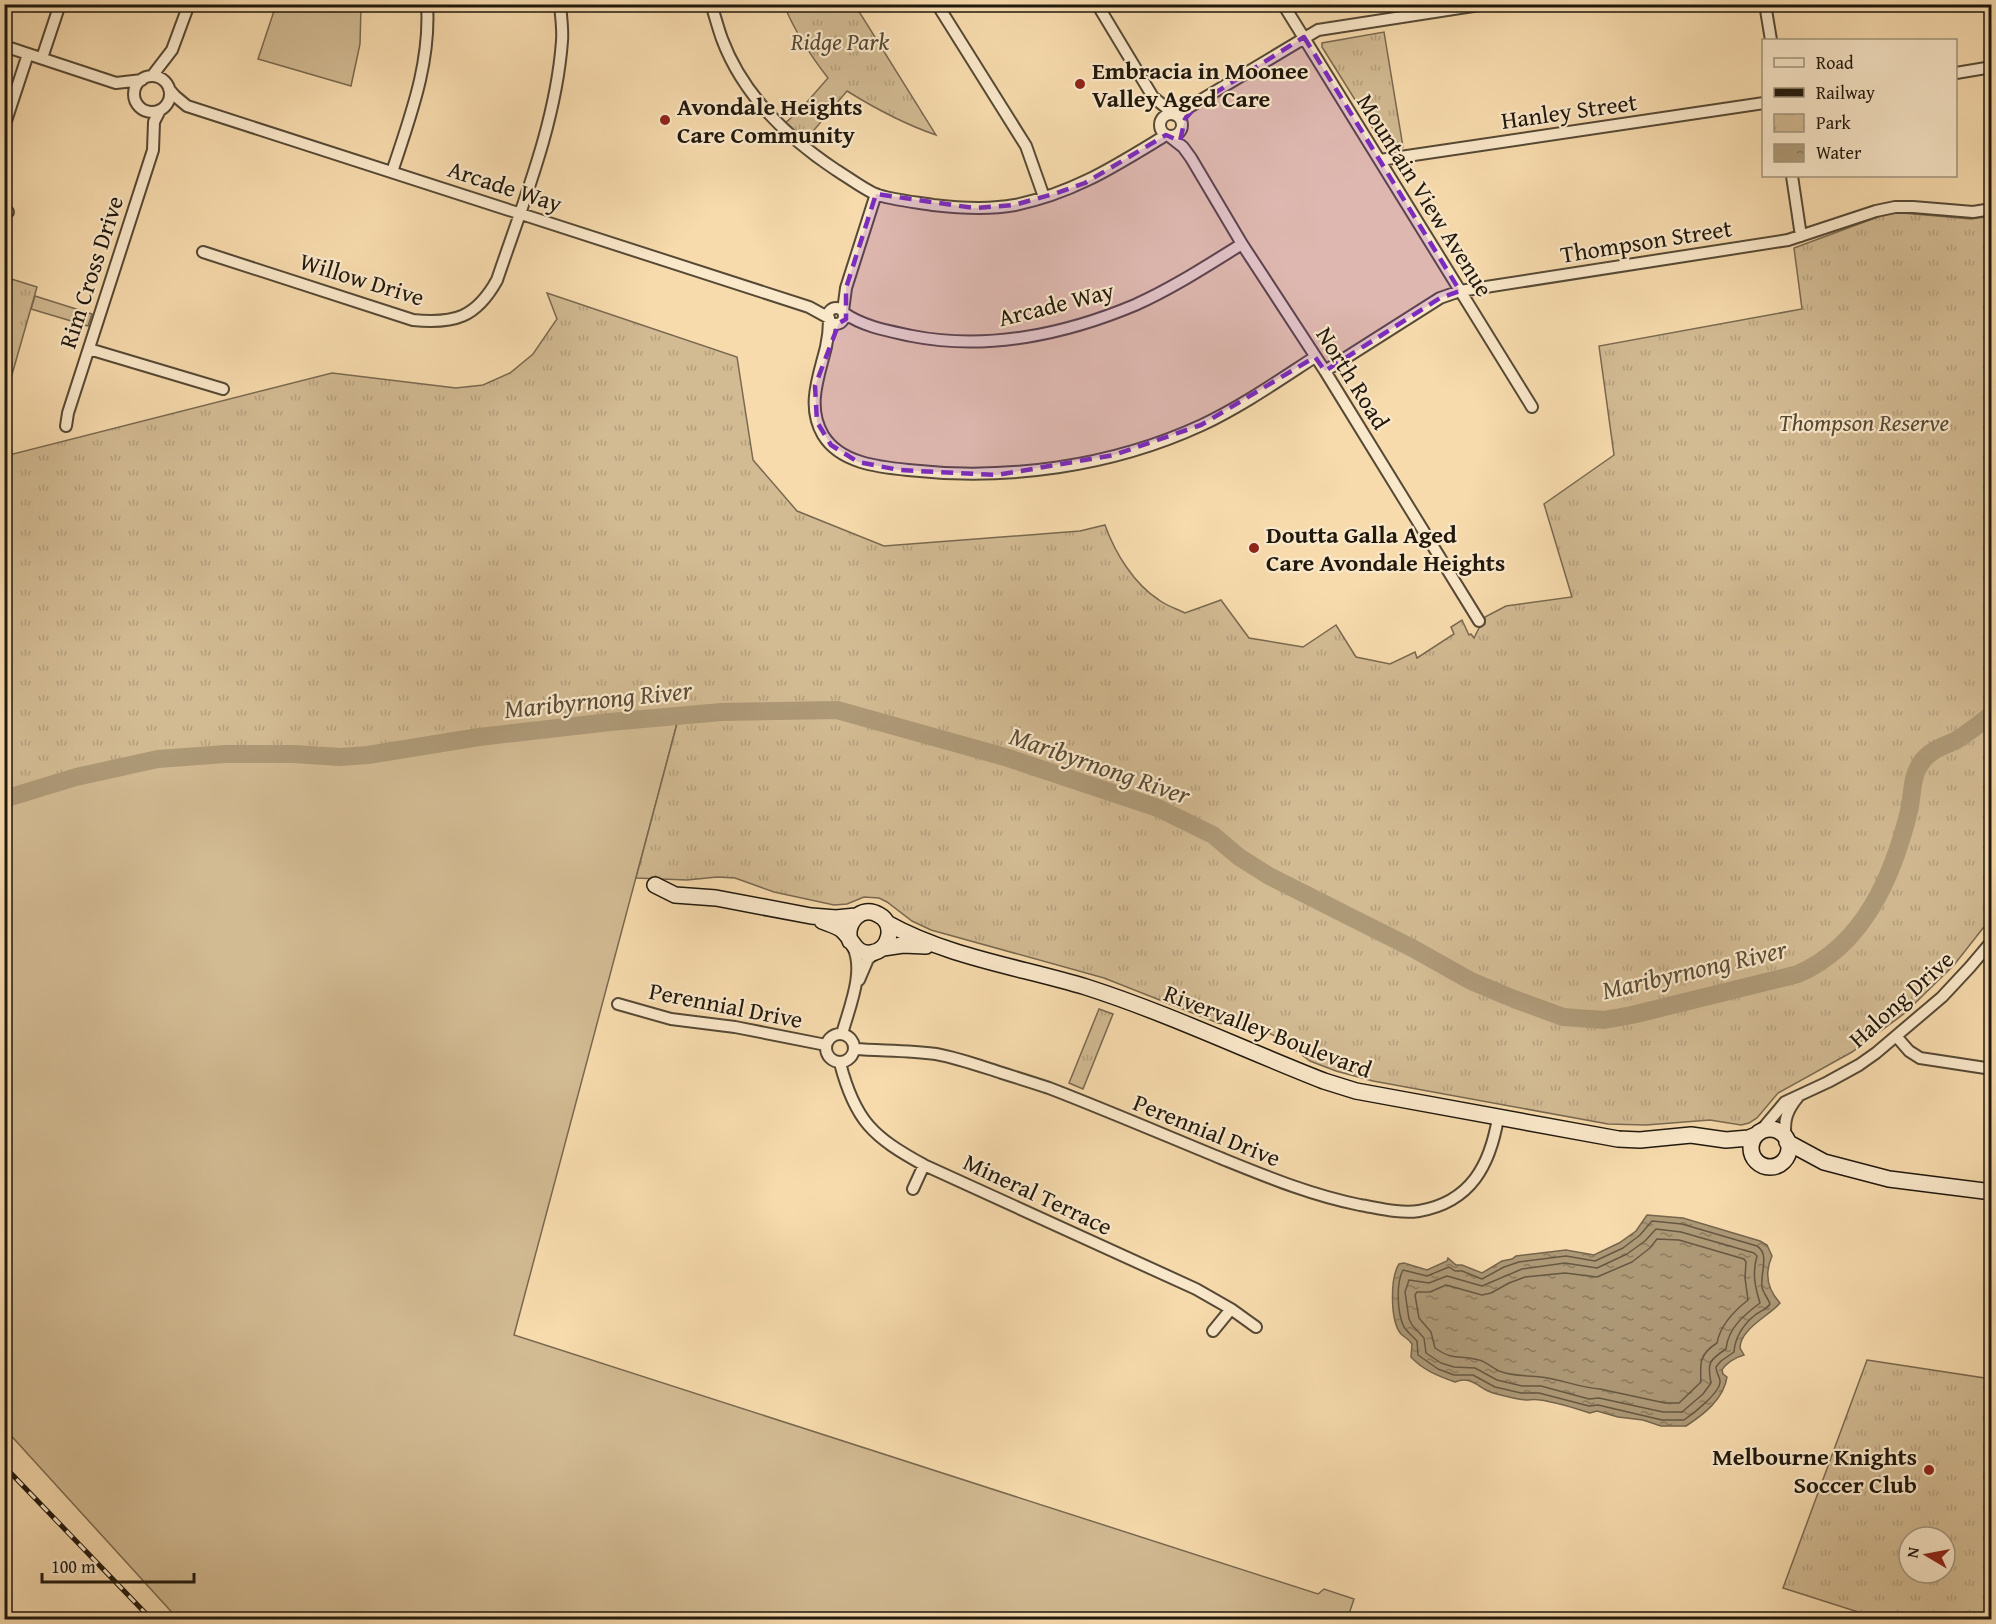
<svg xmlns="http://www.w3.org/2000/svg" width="1996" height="1624" font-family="'Gentium Book Plus',serif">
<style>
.green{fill:#d2ba92;stroke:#796950;stroke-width:1.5}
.park{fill:url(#park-tufts);stroke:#796950;stroke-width:1.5;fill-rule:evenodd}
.water{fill:url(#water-ripples);stroke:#75654d;stroke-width:1.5}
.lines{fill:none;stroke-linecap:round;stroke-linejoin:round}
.shore{stroke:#675842;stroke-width:1.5}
.river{stroke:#ae9977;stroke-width:18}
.street-casing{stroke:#564935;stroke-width:14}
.secondary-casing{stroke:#20180d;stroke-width:18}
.street{stroke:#fae8ca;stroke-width:10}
.secondary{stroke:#fae8ca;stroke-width:15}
.rail-casing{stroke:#20180d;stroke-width:5}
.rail{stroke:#fae8ca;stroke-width:3;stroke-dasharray:9;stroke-linecap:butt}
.marked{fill:#7b2cbf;fill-opacity:0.2;stroke:#7b2cbf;stroke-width:4.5;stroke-dasharray:12 8;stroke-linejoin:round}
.poi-dot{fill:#8f2418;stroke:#fae8ca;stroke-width:2}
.labels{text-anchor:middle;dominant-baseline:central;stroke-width:4.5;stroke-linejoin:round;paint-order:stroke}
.park-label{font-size:24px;font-style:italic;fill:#554935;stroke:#fae8ca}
.poi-label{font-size:24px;font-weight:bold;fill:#20180d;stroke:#fae8ca;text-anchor:start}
.street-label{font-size:24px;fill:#20180d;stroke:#fae8ca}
.water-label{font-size:26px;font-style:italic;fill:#594c37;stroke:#fae8ca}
</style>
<defs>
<pattern id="park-tufts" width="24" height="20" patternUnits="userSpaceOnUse" patternTransform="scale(1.5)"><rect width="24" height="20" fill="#d2ba92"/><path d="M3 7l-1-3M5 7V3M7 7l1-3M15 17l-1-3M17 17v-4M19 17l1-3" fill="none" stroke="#b49f7d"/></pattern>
<pattern id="water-ripples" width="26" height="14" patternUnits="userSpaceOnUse" patternTransform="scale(1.5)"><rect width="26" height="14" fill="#ae9977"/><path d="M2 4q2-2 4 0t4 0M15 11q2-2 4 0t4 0" fill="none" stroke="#8d7c60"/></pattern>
</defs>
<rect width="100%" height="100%" fill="#f7dbad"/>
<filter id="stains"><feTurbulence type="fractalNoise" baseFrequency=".00333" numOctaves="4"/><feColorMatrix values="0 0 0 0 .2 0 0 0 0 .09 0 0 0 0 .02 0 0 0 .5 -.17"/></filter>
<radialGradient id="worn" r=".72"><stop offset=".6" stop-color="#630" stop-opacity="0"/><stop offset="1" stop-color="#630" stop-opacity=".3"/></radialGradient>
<path class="green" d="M276,5H361L360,44L351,86L258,59Z
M35,296L92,314L88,326L31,309Z
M679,716L514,1335L1318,1594L1324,1589L1354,1599L1347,1620L178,1619L5,1429V799L76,777L158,759L225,754H294L340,757L368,755L479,737Z"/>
<path class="park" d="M784,5H855L936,135C904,124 876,109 847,91L804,142L784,124L800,110L828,78C810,55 795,32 784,5Z
M1384,32L1403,147L1387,151L1322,47V43Z
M1891,212L1971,219L1991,216V918L1954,965L1905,1013L1852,1052L1778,1093L1757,1118L1749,1123L1741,1125L1710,1120L1646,1125L1608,1124L1373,1081L1336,1071L1310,1061L1279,1038L1262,1030L1218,1023L1104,978L931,930L912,921L887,902L879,898L864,897L847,904L834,905L774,892L735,878L717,877L687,880L636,878L679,716L479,737L368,755L340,757L294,754H225L158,759L76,777L5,799V456L332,373L456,388L483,385L510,373L533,354L557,319L547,293L737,357L753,460L797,511L884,546L1080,531L1105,525C1115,553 1134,584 1159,600C1167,606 1177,609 1185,613L1221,600L1249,638L1303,647L1336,625L1356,657L1390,664L1415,652L1417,658L1454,634L1451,627L1462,620L1469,635L1471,634L1474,638L1479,628L1485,624V617L1506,606L1572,597L1544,504L1614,455L1599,346L1802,309L1794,248Z
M5,277L37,287L5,399L4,277Z
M1099,1009L1113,1014L1083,1089L1069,1083Z
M1867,1360L1991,1379V1619H1880L1783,1588ZM1909,1537H1945V1573H1909Z"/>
<path class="water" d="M1647,1215L1683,1218L1760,1241L1767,1245L1772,1256C1764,1274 1767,1289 1780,1303C1769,1316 1740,1329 1740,1348L1744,1355C1736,1357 1726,1363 1722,1370L1723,1374L1727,1377C1724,1399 1703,1415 1686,1426H1661L1643,1420L1618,1417L1597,1411L1590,1413C1574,1408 1556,1402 1540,1400C1535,1399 1530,1400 1526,1400C1515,1399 1504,1396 1493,1393C1479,1389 1472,1375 1455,1382C1438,1376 1423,1370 1411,1357L1412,1344C1409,1339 1404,1337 1401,1334C1390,1321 1390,1278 1399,1264L1404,1263L1427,1270L1447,1261L1448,1258L1456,1265H1462L1482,1273L1502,1261L1512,1259L1516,1256L1566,1250L1594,1255L1619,1243L1636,1231Z"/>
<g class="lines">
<path class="shore" d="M1652,1221L1682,1224L1757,1246C1770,1254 1760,1273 1762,1287C1763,1293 1768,1298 1770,1304C1766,1310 1760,1311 1755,1315C1743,1325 1735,1337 1734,1352L1721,1361L1716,1367C1716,1373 1720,1377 1720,1381C1721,1392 1693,1414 1684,1420H1662L1598,1405L1589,1406L1539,1393H1521L1495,1387L1473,1375H1454L1438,1369L1418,1355L1417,1341C1413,1336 1407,1332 1404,1327C1397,1313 1396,1283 1403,1270L1427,1276L1449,1267L1455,1271H1462L1482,1279L1504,1267L1519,1262L1566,1256L1595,1261L1623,1248L1640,1235Z
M1656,1229L1681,1232L1754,1253L1757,1256C1752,1273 1755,1287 1760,1303C1744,1315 1728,1328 1726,1349C1709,1360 1707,1363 1711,1383L1703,1394L1682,1412H1663L1599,1398L1589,1399L1541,1386H1522L1497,1380L1475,1368L1454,1367L1441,1363L1426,1353L1424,1338L1412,1325L1409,1319L1405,1292L1409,1280L1429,1283L1447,1276L1482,1286L1522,1269L1565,1263L1597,1268L1627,1254L1645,1241Z
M1657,1239L1679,1240L1744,1259L1746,1262L1745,1278L1748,1300C1734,1311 1720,1326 1717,1343C1699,1354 1700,1364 1701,1382L1679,1403H1665L1600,1389C1580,1388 1561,1379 1541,1377C1527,1375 1514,1377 1499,1371C1492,1368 1487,1362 1479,1360C1460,1354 1455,1362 1435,1348L1431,1332L1419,1318L1415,1295L1417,1292H1430L1446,1285L1482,1295L1491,1293L1509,1283L1525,1277L1565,1273L1597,1277L1632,1262L1650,1248Z"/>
<path class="river" d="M4,799L76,777L158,759L225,754H294L340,757L368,755L479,737L610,722L721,712L837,710L1005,757L1158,808L1213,835L1239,857L1269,876L1414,949L1471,981L1514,999L1563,1017L1604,1020L1632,1015L1798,974C1864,945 1893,876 1909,811C1913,794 1911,777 1921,763C1930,750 1941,747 1955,741C1968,733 1980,724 1992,714"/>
<defs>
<path id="street" d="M711,4C715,16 718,28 722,39C743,95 788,138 836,170C849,178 862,188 875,194C892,200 915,202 933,205C959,208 988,210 1015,205C1074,193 1115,166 1166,135
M937,4L1026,146L1044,197
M1097,4L1153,97L1175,115
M1283,4L1532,407
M1765,4L1771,40
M4,46L116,83L142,80
M42,58L60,4
M1956,73L1992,67
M152,76L172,50L189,4
M134 94a18 18 0 1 1 36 0a18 18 0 1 1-36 0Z
M169,89L175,96L187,106L809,307L829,318
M1160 125a11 11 0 1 1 22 0a11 11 0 1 1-22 0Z
M1176,115L1318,30L1486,4
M4,127L28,54
M1169,136L1183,147L1191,158L1242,244L1325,371L1479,621
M1380,160L1764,103
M392,172C410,117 431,63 427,4
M1792,176L1801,236
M4,208L8,212
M203,252L413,320C454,324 476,318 497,280C523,203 556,123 562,41C563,29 561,17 560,4
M828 316a8 8 0 1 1 16 0a8 8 0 1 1-16 0Z
M843,311L846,288L876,194
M844,313C864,327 889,331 912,336C987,351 1066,334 1135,305C1173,288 1208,265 1242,244
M829,320C829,329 828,338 826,347C819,376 806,406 823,435C840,463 878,467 908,470C1006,481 1111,467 1202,425C1242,406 1278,381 1315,357
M89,349L223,389
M1325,371L1440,298L1460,291L1788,240L1876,211L1895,207H1913L1973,212L1992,209
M66,426L68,413L153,150L154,122L160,110
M859,980L868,959L877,952
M618,1004L671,1019L735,1027L826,1045
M826 1048a14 14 0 1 1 28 0a14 14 0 1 1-28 0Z
M842,1034C849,1008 865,972 853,947
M1896,1036L1909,1051L1920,1058L1992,1069
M855,1049C882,1051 909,1050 936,1054C958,1058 980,1066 1002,1073C1018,1078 1034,1083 1049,1088C1106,1110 1162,1134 1218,1157C1265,1176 1310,1195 1360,1205C1378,1208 1400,1214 1419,1211C1471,1202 1490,1165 1498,1118
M840,1063C855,1121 873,1137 924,1165L1196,1289L1231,1309L1256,1327
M1759,1133L1785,1102L1828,1082L1859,1065L1876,1053L1942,997L1970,967L1992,941
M1786,1138C1783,1121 1787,1110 1798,1097
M913,1189L924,1165
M1213,1331L1231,1309"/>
<path id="secondary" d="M655,885L675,895L716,898L811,916L836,918L856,916
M822,921C829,924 838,926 843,931C853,940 855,955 871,953C890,951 896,924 879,915C861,904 845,923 850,941
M887,923C948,957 1020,967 1086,987C1167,1013 1245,1050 1324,1081L1356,1091L1618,1139L1640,1140L1691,1135L1726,1140L1749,1138L1756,1135
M883,948L903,945L926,946
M1751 1148a19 19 0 1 1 38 0a19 19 0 1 1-38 0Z
M1787,1142L1824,1162L1889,1179L1992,1192"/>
</defs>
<use href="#street" class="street-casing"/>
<use href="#secondary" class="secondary-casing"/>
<use href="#street" class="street"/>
<use href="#secondary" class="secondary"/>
<defs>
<path id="rail" d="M4,1466L152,1620"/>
</defs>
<use href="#rail" class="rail-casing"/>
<use href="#rail" class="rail"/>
</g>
<path class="marked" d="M1304,37L1460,291L1440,298L1325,371L1315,357L1201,425L1114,455L997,475L899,470L858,462L831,445L817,422L815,386L839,323L846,319V288L876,194L974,208L1014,205L1057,193L1085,183L1166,135L1180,141L1185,119L1199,103Z"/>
<g class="poi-dot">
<circle cx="1080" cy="84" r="6"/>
<circle cx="665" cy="120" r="6"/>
<circle cx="1254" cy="548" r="6"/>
<circle cx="1929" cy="1470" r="6"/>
</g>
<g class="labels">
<g class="park-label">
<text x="840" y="41">Ridge Park</text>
<text x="1864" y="422">Thompson Reserve</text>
</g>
<g class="poi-label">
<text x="1092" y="70">Embracia in Moonee<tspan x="1092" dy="28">Valley Aged Care</tspan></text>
<text x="677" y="106">Avondale Heights<tspan x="677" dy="28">Care Community</tspan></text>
<text x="1266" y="534">Doutta Galla Aged<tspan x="1266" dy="28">Care Avondale Heights</tspan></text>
<text x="1917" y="1456" text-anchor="end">Melbourne Knights<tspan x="1917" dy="28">Soccer Club</tspan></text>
</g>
<g class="street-label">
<text transform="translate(1569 111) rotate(-8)">Hanley Street</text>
<text transform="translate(505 186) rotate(18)">Arcade Way</text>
<text transform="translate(1425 195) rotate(58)">Mountain View Avenue</text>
<text transform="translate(1646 241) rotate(-9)">Thompson Street</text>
<text transform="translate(91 272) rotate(-72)">Rim Cross Drive</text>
<text transform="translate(362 279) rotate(17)">Willow Drive</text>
<text transform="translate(1056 304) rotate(-14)">Arcade Way</text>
<text transform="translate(1353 378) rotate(58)">North Road</text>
<text transform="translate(1901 999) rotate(-42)">Halong Drive</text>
<text transform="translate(726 1005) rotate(11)">Perennial Drive</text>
<text transform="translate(1268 1031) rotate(21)">Rivervalley Boulevard</text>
<text transform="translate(1207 1130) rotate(22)">Perennial Drive</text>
<text transform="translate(1038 1194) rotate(25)">Mineral Terrace</text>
</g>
<g class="water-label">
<text transform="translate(598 699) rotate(-6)">Maribyrnong River</text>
<text transform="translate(1100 765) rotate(19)">Maribyrnong River</text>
<text transform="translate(1694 969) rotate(-13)">Maribyrnong River</text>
</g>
</g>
<rect width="1996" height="1624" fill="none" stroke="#f7dbad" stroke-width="24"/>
<rect x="6" y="6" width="1984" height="1612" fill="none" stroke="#20180d" stroke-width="3"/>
<rect x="12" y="12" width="1972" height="1600" fill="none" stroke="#20180d" stroke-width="1.5"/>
<rect x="1762" y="39" width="195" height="138" fill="#fae8ca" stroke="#a3957e" stroke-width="1.5"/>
<rect x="1774" y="58" width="30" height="9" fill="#fae8ca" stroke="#a3957e" stroke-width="1.5"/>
<text x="1816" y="69" font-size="18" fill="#20180d">Road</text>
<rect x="1774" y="88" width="30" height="9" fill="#20180d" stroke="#a3957e" stroke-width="1.5"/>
<text x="1816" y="99" font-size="18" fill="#20180d">Railway</text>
<rect x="1774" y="114" width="30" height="18" fill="url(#park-tufts)" stroke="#a3957e" stroke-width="1.5"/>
<text x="1816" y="129" font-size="18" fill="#20180d">Park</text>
<rect x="1774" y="144" width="30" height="18" fill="url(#water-ripples)" stroke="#a3957e" stroke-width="1.5"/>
<text x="1816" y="159" font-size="18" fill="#20180d">Water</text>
<g transform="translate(1927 1555) rotate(280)"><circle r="28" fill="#fae8ca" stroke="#a3957e" stroke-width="1.5"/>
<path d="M0-4.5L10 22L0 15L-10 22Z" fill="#8f2418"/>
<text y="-9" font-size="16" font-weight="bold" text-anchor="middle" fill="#20180d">N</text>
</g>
<path d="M42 1573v9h152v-9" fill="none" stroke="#20180d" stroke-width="3"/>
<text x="51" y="1573" font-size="18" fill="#20180d" stroke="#fae8ca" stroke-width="4.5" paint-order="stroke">100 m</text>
<rect width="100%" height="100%" filter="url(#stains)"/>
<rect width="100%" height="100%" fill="url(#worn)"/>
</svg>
